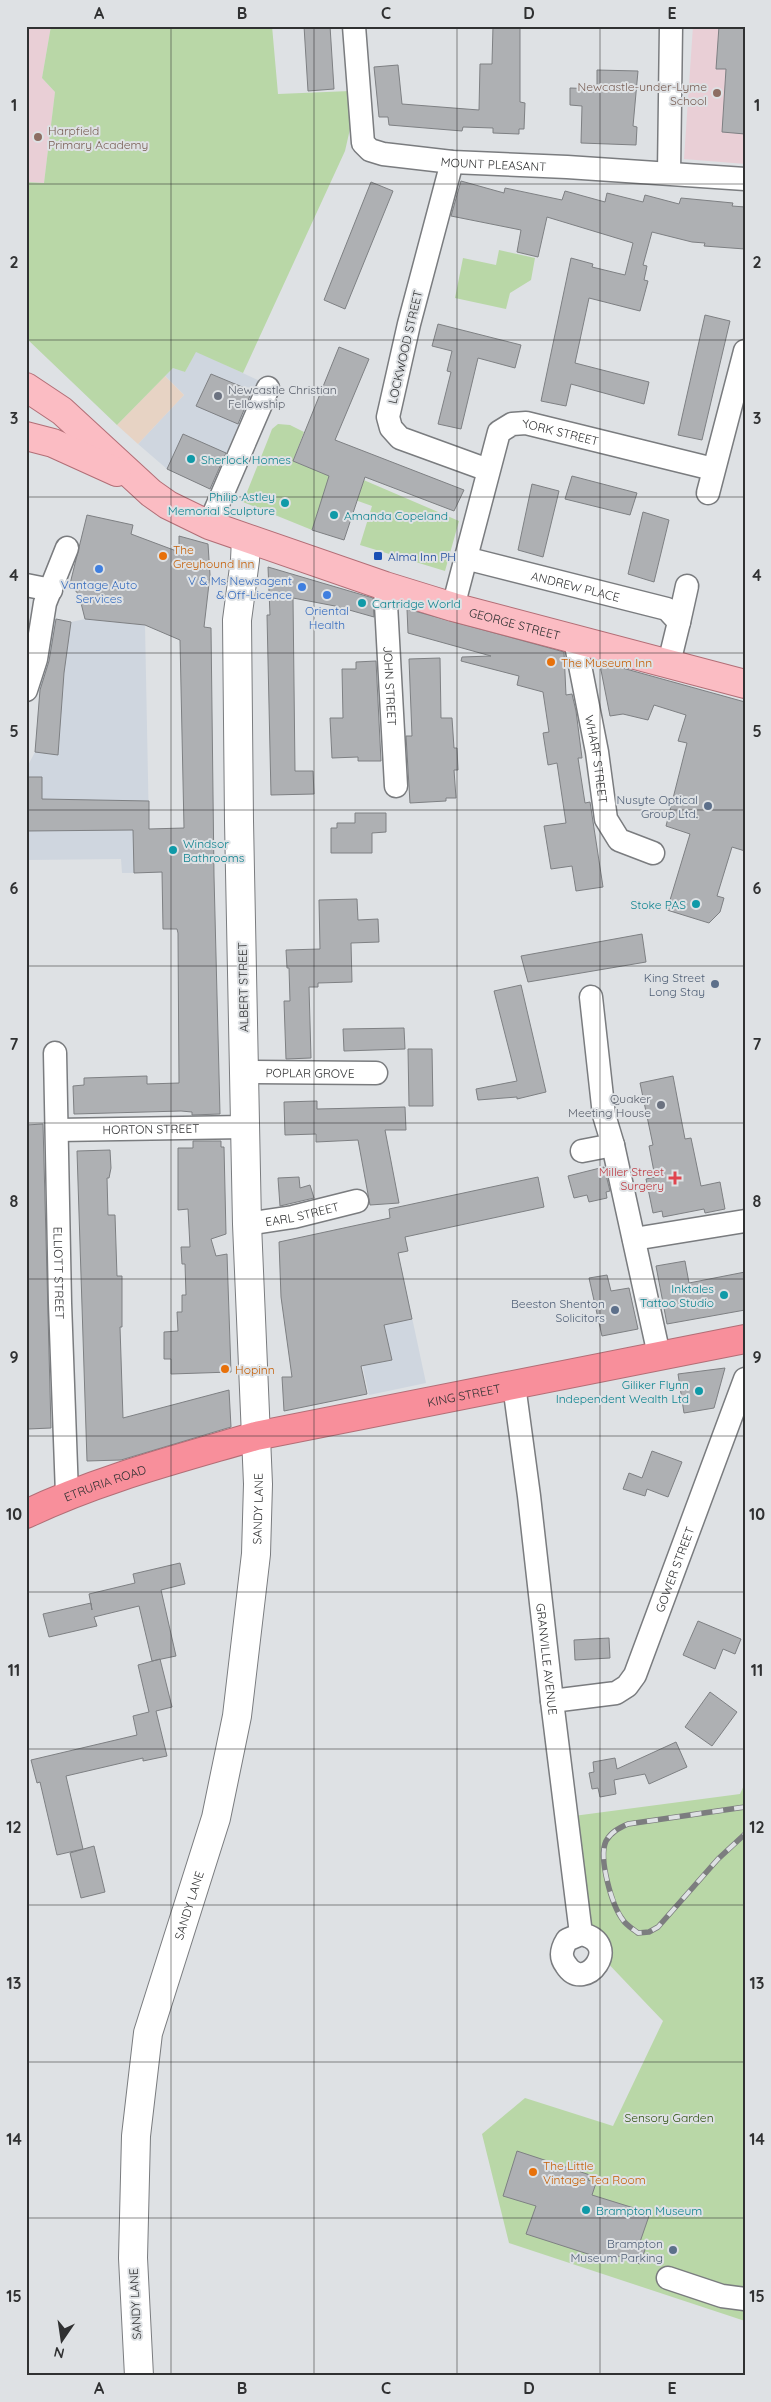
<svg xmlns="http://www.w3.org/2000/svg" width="771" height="2402" font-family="Quicksand,sans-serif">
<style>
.built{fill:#cfd6df}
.industrial{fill:#e7d3c4}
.education{fill:#e9cfd6}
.green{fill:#b9d7a7}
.building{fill:#aeb0b3;stroke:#7e8083}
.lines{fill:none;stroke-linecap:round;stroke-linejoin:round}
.street-casing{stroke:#7a7c7f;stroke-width:25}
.secondary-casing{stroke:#7a7c7f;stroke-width:30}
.primary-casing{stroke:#b26e76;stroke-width:30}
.highway-casing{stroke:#b26e76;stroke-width:30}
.street{stroke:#fff;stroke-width:22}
.secondary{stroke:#fff;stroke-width:28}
.primary{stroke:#fbbcc3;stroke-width:28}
.highway{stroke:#f88f9b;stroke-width:28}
.rail-casing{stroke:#7c7d7f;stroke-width:5.5}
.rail{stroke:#dee1e4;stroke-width:4;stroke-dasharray:11;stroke-linecap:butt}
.grid{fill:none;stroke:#303132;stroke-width:1;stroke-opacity:0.55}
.education-dot{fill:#8d6e63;stroke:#dee1e4;stroke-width:2}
.worship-dot{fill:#6b7280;stroke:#dee1e4;stroke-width:2}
.culture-dot{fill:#0f9aa8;stroke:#dee1e4;stroke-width:2}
.food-dot{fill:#e8710a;stroke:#dee1e4;stroke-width:2}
.transit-dot{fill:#1a4fb4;stroke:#dee1e4;stroke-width:2}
.shop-dot{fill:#3f7fe0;stroke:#dee1e4;stroke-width:2}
.service-dot{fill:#5c6f8a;stroke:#dee1e4;stroke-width:2}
.health-dot{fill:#e0444e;stroke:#dee1e4;stroke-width:2}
.labels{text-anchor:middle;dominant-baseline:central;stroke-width:4;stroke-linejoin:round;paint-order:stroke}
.education-label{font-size:12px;fill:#785e54;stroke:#dee1e4;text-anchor:end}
.street-label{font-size:12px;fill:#303132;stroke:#dee1e4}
.worship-label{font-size:12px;fill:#5b616d;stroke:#dee1e4;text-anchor:start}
.culture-label{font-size:12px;fill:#0d838f;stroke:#dee1e4;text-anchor:start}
.food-label{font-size:12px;fill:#c56008;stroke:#dee1e4;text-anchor:start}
.transit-label{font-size:12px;fill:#164399;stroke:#dee1e4;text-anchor:start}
.shop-label{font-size:12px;fill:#366cbe;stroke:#dee1e4}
.service-label{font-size:12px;fill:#4e5e75;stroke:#dee1e4;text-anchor:end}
.health-label{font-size:12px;fill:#be3a42;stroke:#dee1e4;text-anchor:end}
.park-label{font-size:12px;fill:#2c500d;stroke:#dee1e4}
.neatline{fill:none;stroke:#303132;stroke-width:2}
.grid-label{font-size:16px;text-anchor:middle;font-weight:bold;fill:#303132}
</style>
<rect width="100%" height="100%" fill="#dee1e4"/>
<path class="built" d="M196,351L260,381L230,455L216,449L206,471L220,477L214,491L167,469L138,444L184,395L165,376L174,367L185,372Z
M49,617L71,622L85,619L145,625L149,829L213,828L214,872L122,873L121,859L26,860V769L35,752L41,669Z
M401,1266L426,1383L369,1395L343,1278Z"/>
<path class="industrial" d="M165,376L184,395L138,444L117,425Z"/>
<path class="education" d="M26,26H51L42,78L55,92L44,183L26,182Z
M693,26H745V164L684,159Z"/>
<path class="green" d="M51,26H272L278,94L350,91V129L345,151L243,373L196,352L185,372L173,368L117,425L26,338V182L44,183L55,92L42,78Z
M499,250L535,258L531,280L510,293L506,309L455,298L463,258L496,265Z
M278,424L290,425L304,432L293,461L330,476L312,530L243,502L269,437L272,429Z
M352,475L459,521L445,571L360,545L372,506L344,496Z
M745,1783V2321L509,2243L482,2134L525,2098L613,2126L663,2021L600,1955L592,1938L566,1817L740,1794Z"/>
<path class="building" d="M304,26H330L334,89L308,91Z
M493,26H520V102L525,103L524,129H519V134L493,133V128L463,127L462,131L389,125L388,117H379L374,67L398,65L402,104L479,110L480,64H492Z
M719,26H745V134L722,132L726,69H716Z
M597,70L638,71L633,126L637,127L636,145L581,143L582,106L570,105V88L597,89Z
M461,181L504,193L505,188L562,200L565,191L605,202L607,193L643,202L645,195L679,204L681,198L733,203L732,206L745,207V249L704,246L705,243L692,242L652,232L643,265L647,266L644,280L648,281L640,311L589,298L575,363L649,382L644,404L571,384L566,406L541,401L571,258L593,264L592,267L625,275L633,243L547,217L538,257L517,252L521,230L451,216Z
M371,182L393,191L345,309L324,300Z
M705,315L730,321L702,440L678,435Z
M438,324L521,345L515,368L478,358L461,429L438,424L451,372L447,371L452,351L432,346Z
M339,347L369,359L335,440L464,490L454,511L365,477L344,540L312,530L329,476L293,461Z
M211,374L252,391L238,424L196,406Z
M183,434L226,453L210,489L167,469Z
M572,476L637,493L630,515L565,499Z
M532,484L559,491L543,557L518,550Z
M643,512L669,520L654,582L628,574Z
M87,515L133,525L131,534L179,552V536L208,544L210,575L204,627L211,628L214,876L220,1114L192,1115V1112L181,1111L74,1114L73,1086L84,1085V1078L147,1076V1084L179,1083L178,933L177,929H163L162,872L134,873L133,830L26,831V777H42V799L149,801V829L184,828L180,640L145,625L85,619L79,595L70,584Z
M268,567L373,598L374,617L335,606L293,598L295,771H313L314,794L271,795L267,615H270Z
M407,609L564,652L566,695L572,694L576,711L582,758H578L585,803L590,802L603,887L576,891L572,866L551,869L544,826L566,823L557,763L548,765L543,733L549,732L543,692L517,685L519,676L461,661L462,657L491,656L408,633Z
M56,619L71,622L64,673L58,755L35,752L40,690L49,661Z
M440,658L441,718H452L454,748H457L458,770H454L456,798H446V801L410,803L406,736H412L409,659Z
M376,661L381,761H358V757L332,758L330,718H343L342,669H356V662Z
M608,664L745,702V851L732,847L717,896L724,898L720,912L709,923L667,910L690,834L666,826L687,743L678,741L686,715L654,705L648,720L623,714L610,716L600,665Z
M355,813H386V832L372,833V853H331V828H337V823H355Z
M357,899L358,920L378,919L379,942L351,943L352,982L318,983V987H309L311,1058L286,1059L284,1001H290L289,968H287L286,950L320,949L319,900Z
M642,934L646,962L528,982L521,956Z
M521,985L546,1092L517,1099V1097L478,1100L476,1089L517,1081L494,991Z
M404,1028L405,1049L344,1051L343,1029Z
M408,1049H432L433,1106H409Z
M673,1076L685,1139L691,1138L701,1186L720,1182L725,1209L705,1213L704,1209L663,1217L662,1211L653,1213L646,1179L655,1177L649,1146L653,1145L640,1083Z
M317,1101V1109L405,1107L406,1130H385L399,1203L370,1205L358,1140L316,1142V1134L285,1135L284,1102Z
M43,1124L51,1428L28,1429L26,1125Z
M193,1141H221V1147H224L226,1234L211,1239L216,1256L227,1254L231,1372L171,1374V1359H164V1332L178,1331L177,1312H182V1295H186L185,1264H182L181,1247H190L188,1209L178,1210V1148H193Z
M110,1150L111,1168L109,1178H107L108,1215H115L117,1276H122V1327H120L123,1418L229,1390L231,1427L121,1460L87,1461L77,1151Z
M604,1167L610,1191L606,1192L607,1198L589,1202L587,1195L574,1198L568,1176Z
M299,1177L300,1188L310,1185L314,1198L280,1206L278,1178Z
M538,1177L544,1207L405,1237L408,1251L398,1253L412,1319L384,1325L392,1360L361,1366L367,1394L284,1411L282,1377H292L281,1297L279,1242L390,1218L389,1209Z
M685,1261L689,1283L745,1272V1310L667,1324L656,1266Z
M607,1275L611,1291L629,1288L638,1329L602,1336L589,1278Z
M725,1368L714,1408L684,1413L678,1374Z
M652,1451L682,1462L668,1497L647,1489L645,1496L623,1489L629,1473L642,1478Z
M180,1563L185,1584L161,1590L176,1656L152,1661L139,1606L94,1617L97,1626L49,1637L43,1614L91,1603L92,1610L89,1594L135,1583L133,1574Z
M698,1621L741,1639L735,1654L723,1649L715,1669L683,1655Z
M609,1638L610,1658L575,1660L574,1640Z
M160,1659L172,1707L156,1711L167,1756L143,1761V1758L66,1776L83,1849L57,1855L40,1782L37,1783L31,1760L137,1735L133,1716L149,1712L138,1665Z
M710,1692L737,1712L712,1746L685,1727Z
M676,1742L687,1767L649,1784L645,1774L614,1780L616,1794L600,1797L598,1788L592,1789L589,1773L594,1772L593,1762L615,1758L617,1769Z
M94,1846L105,1892L81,1898L70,1853Z
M517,2151L590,2175L588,2180L596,2183L592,2195L650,2213L640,2242L647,2244L640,2264L618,2256L616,2263L526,2234L536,2206L503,2196Z"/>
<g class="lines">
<defs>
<g id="street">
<path id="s1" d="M354,26L363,143L370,150L383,154L452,162L567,167L745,179"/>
<path d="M452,162L409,324L388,417L391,428L400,438L488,470"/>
<path d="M669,173L671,26"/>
<path d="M708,493L745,351"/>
<path d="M209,525L268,388"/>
<path id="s2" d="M465,558L667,609L679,622L669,663"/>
<path d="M26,585L51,590"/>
<path id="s3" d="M385,586L396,786"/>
<path id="s4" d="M453,607L499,432L512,424L526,423L713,469"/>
<path d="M679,622L687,586"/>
<path id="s5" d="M575,640L597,752L606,819L619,840L653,853"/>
<path d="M26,690L36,659L45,603L67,548"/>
<path d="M591,997L604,1115L613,1145L659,1355"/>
<path id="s6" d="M55,1053L60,1303L67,1494"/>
<path id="s7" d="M245,1072L376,1073"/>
<path id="s8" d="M57,1130L245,1127"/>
<path d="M582,1151L613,1145"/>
<path id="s9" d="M247,1224L293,1217L357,1201"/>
<path d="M634,1239L745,1221"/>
<path id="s10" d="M514,1385L529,1496L552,1701L581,1934L567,1940C562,1948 559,1956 566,1965C585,1995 624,1943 581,1934"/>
<path id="s11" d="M552,1701L616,1693L627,1686L635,1675L745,1379"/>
<path d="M668,2278L722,2296L745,2299"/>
</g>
<g id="secondary">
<path id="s12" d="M139,2376L133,2258L136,2136L148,2033L216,1818L237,1716L256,1554L258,1484L247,1224L239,821L237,620L245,560L246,539"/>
</g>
<g id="primary">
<path id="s13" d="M26,387L62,411L151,493L168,505L209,525L385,586L453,607L745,684"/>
<path d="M26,436L53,443L117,472"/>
</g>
<g id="highway">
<path id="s14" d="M26,1514C99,1479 178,1459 256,1436L745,1339"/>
</g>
</defs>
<use href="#street" class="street-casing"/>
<use href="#secondary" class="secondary-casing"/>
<use href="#primary" class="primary-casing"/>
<use href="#highway" class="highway-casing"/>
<use href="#street" class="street"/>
<use href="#secondary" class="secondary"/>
<use href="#primary" class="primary"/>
<use href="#highway" class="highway"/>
<defs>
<path id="rail" d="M745,1807L628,1824C619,1828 611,1832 606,1841C598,1858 612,1906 623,1920C626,1925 633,1929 638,1933L649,1932L658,1927L718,1859L745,1834"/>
</defs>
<use href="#rail" class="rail-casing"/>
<use href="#rail" class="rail"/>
</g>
<path class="grid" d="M171,26V2376M314,26V2376M457,26V2376M600,26V2376M26,184H745M26,340H745M26,497H745M26,653H745M26,810H745M26,966H745M26,1123H745M26,1279H745M26,1436H745M26,1592H745M26,1749H745M26,1905H745M26,2062H745M26,2218H745"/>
<g class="education-dot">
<circle cx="717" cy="93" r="5"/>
<circle cx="38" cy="137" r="5"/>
</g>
<g class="worship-dot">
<circle cx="218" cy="396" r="5"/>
<circle cx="661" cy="1105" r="5"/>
</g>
<g class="culture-dot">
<circle cx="191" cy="459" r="5"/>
<circle cx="285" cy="503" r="5"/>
<circle cx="334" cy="515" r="5"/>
<circle cx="362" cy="603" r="5"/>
<circle cx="173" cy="850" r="5"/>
<circle cx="696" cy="904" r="5"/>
<circle cx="724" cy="1295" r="5"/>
<circle cx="699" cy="1391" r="5"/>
<circle cx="586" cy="2210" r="5"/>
</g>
<g class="food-dot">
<circle cx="163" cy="556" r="5"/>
<circle cx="551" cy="662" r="5"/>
<circle cx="225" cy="1369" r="5"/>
<circle cx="533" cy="2172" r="5"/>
</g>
<rect class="transit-dot" x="373" y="551" width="10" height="10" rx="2.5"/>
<g class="shop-dot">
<circle cx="99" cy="569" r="5"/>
<circle cx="302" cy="587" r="5"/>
<circle cx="327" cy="595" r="5"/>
</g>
<g class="service-dot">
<circle cx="708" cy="806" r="5"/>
<circle cx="715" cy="984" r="5"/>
<circle cx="615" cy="1310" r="5"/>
<circle cx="673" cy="2250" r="5"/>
</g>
<path class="health-dot" d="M672.5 1170.5h5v5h5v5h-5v5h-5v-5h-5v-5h5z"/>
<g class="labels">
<g class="education-label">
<text x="707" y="86">Newcastle-under-Lyme<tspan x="707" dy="14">School</tspan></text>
<text x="48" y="130" text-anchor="start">Harpfield<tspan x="48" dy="14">Primary Academy</tspan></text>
</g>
<g class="street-label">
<text stroke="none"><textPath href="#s1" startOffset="252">MOUNT PLEASANT</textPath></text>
<text transform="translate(405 347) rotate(-77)">LOCKWOOD STREET</text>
<text stroke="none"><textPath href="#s4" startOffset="246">YORK STREET</textPath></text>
<text stroke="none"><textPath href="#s2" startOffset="114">ANDREW PLACE</textPath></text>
<text stroke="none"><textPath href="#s13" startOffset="552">GEORGE STREET</textPath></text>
<text stroke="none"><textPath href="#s3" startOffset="100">JOHN STREET</textPath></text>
<text stroke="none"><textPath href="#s5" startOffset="121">WHARF STREET</textPath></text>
<text transform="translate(243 987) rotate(-91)">ALBERT STREET</text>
<text stroke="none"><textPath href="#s7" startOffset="65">POPLAR GROVE</textPath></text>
<text stroke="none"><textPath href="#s8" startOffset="94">HORTON STREET</textPath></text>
<text stroke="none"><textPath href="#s9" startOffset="56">EARL STREET</textPath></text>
<text stroke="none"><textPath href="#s6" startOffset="220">ELLIOTT STREET</textPath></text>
<text stroke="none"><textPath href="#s14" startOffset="455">KING STREET</textPath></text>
<text stroke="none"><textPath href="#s14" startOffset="85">ETRURIA ROAD</textPath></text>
<text stroke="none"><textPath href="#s12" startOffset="882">SANDY LANE</textPath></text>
<text stroke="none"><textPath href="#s11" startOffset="204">GOWER STREET</textPath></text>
<text stroke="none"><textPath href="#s10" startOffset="276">GRANVILLE AVENUE</textPath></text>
<text stroke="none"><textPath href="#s12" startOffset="478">SANDY LANE</textPath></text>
<text transform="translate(135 2304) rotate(-93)">SANDY LANE</text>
</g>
<g class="worship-label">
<text x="228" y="389">Newcastle Christian<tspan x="228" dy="14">Fellowship</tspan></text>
<text x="651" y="1098" text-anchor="end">Quaker<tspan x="651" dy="14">Meeting House</tspan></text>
</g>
<g class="culture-label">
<text x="201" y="459">Sherlock Homes</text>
<text x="275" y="496" text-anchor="end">Philip Astley<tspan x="275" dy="14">Memorial Sculpture</tspan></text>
<text x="344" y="515">Amanda Copeland</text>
<text x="372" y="603">Cartridge World</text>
<text x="183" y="843">Windsor<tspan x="183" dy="14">Bathrooms</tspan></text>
<text x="686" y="904" text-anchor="end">Stoke PAS</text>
<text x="714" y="1288" text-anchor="end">Inktales<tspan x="714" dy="14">Tattoo Studio</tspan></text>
<text x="689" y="1384" text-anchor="end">Giliker Flynn<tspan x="689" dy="14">Independent Wealth Ltd</tspan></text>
<text x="596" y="2210">Brampton Museum</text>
</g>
<g class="food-label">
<text x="173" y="549">The<tspan x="173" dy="14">Greyhound Inn</tspan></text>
<text x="561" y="662">The Museum Inn</text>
<text x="235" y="1369">Hopinn</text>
<text x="543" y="2165">The Little<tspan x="543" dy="14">Vintage Tea Room</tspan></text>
</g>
<g class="transit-label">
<text x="388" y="556">Alma Inn PH</text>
</g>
<g class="shop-label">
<text x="292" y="580" text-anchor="end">V &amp; Ms Newsagent<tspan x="292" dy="14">&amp; Off-Licence</tspan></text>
<text x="99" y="584">Vantage Auto<tspan x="99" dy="14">Services</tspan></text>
<text x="327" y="610">Oriental<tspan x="327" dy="14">Health</tspan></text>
</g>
<g class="service-label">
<text x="698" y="799">Nusyte Optical<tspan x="698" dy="14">Group Ltd.</tspan></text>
<text x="705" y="977">King Street<tspan x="705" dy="14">Long Stay</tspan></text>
<text x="605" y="1303">Beeston Shenton<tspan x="605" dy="14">Solicitors</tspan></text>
<text x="663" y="2243">Brampton<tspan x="663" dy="14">Museum Parking</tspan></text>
</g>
<g class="health-label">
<text x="664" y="1171">Miller Street<tspan x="664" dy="14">Surgery</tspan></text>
</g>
<g class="park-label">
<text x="669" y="2117">Sensory Garden</text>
</g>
</g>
<rect width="771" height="2402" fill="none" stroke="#dee1e4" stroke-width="55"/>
<g transform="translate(62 2340) rotate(193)" stroke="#dee1e4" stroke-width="4" paint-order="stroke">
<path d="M0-4L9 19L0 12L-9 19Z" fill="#303132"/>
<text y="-8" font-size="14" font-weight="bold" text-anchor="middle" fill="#303132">N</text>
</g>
<rect x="28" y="28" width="716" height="2346" class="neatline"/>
<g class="grid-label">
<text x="99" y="19">A</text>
<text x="242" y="19">B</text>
<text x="386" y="19">C</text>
<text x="529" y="19">D</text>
<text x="672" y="19">E</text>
<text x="14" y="111">1</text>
<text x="757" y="111">1</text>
<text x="14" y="268">2</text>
<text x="757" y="268">2</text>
<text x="14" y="424">3</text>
<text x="757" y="424">3</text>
<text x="14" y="581">4</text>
<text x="757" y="581">4</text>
<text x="14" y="737">5</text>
<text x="757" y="737">5</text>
<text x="14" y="894">6</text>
<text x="757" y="894">6</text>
<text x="14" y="1050">7</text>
<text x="757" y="1050">7</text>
<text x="14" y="1207">8</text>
<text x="757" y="1207">8</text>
<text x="14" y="1363">9</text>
<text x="757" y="1363">9</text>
<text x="14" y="1520">10</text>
<text x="757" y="1520">10</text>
<text x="14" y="1676">11</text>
<text x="757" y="1676">11</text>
<text x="14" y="1833">12</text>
<text x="757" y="1833">12</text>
<text x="14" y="1989">13</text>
<text x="757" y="1989">13</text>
<text x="14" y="2145">14</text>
<text x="757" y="2145">14</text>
<text x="14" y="2302">15</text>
<text x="757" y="2302">15</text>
<text x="99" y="2394">A</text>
<text x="242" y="2394">B</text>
<text x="386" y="2394">C</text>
<text x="529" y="2394">D</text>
<text x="672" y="2394">E</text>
</g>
</svg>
